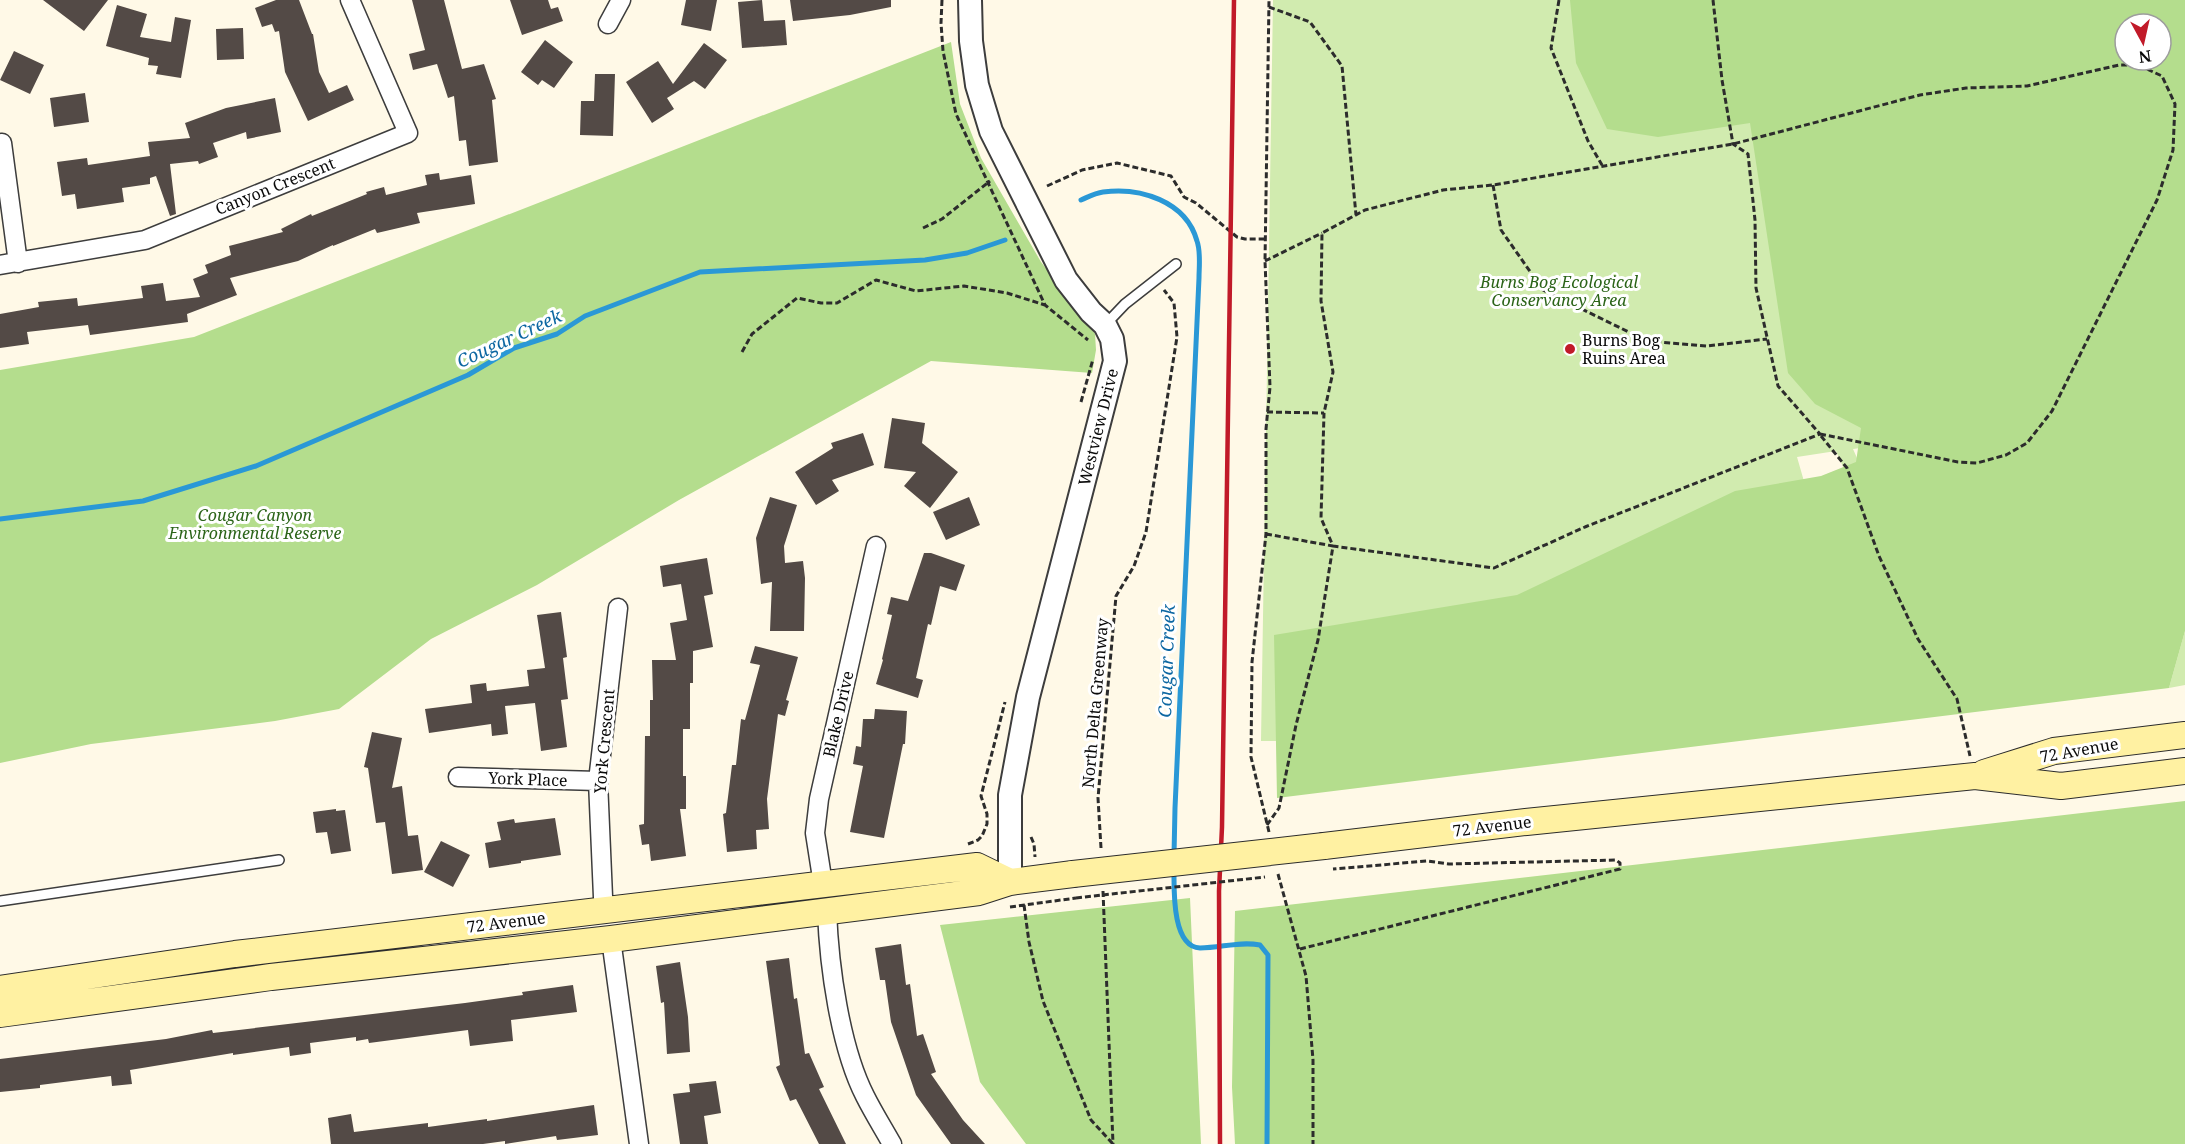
<svg xmlns="http://www.w3.org/2000/svg" width="2185" height="1144" font-family="'Noto Serif',serif">
<style>
.green{fill:#d1ebaf}
.forest{fill:#b4dd8d;fill-rule:evenodd}
.lines{fill:none;stroke-linecap:round;stroke-linejoin:round}
.stream{stroke:#2a98d6;stroke-width:5}
.building{fill:#534a46}
.service-casing{stroke:#3d3d3d;stroke-width:12}
.minor-casing{stroke:#3d3d3d;stroke-width:21}
.tertiary-casing{stroke:#3d3d3d;stroke-width:26}
.secondary-casing{stroke:#2c2c2c;stroke-width:28}
.path{stroke:#2c2c2c;stroke-width:3;stroke-dasharray:6 3;stroke-linecap:butt}
.service{stroke:#fff;stroke-width:9}
.minor{stroke:#fff;stroke-width:18}
.tertiary{stroke:#fff;stroke-width:22}
.secondary{stroke:#fff1a2;stroke-width:26}
.rail{stroke:#c11a29;stroke-width:4.5}
.secondary-bridge-casing{stroke:#2c2c2c;stroke-width:28;stroke-linecap:butt}
.path-bridge{stroke:#2c2c2c;stroke-width:3;stroke-dasharray:6 3;stroke-linecap:butt}
.secondary-bridge{stroke:#fff1a2;stroke-width:26}
.poi-dot{fill:#c11a29;stroke:#fff;stroke-width:2}
.labels{text-anchor:middle;dominant-baseline:central;stroke-width:6;stroke-linejoin:round;paint-order:stroke}
.street-label{font-size:16px;fill:#0a0a0a;stroke:#fff}
.park-label{font-size:16px;font-style:italic;fill:#2b6418;stroke:#fff}
.poi-label{font-size:16px;fill:#0a0a0a;stroke:#fff;text-anchor:start}
.water-label{font-size:18px;font-style:italic;fill:#0d67a2;stroke:#fff}
</style>
<rect width="100%" height="100%" fill="#fff9e7"/>
<path class="green" d="M1273,0H1988L2052,422L1853,449L1963,696L1946,698L1836,451L1797,457L1869,707L1592,741H1261Z
M2185,631V685L2169,688Z"/>
<path class="forest" d="M1570,0H2185V631L2169,688L1277,798L1274,635L1517,595L1735,491L1821,476L1856,462L1861,428L1815,404L1788,373L1750,123L1658,137L1607,129L1576,63ZM2125,24H2161V60H2125Z
M951,42L960,104L981,158L1041,262L1086,320L1095,334L1096,350L1092,373L931,361L679,500L537,585L431,639L339,709L275,721L91,744L0,763V370L194,337Z
M2185,801V1144H1235L1232,1087L1235,911Z
M1190,898L1201,1144H1026L980,1082L940,925Z"/>
<g class="lines">
<path class="stream" d="M1081,200C1088,197 1095,193 1103,192C1140,187 1186,201 1197,241C1201,252 1199,267 1199,278L1175,808L1174,855
M0,519L143,501L256,466L468,375L514,348L557,334L585,316L700,272L925,260L967,253L1005,240
M1174,870C1174,890 1172,947 1200,948C1221,948 1239,941 1260,945L1268,955L1267,1144"/>
</g>
<path class="building" d="M43,0H108L84,31Z
M276,0H299L312,34H313L319,72L329,93L347,85L354,100L308,121L285,72L279,31L275,32L272,24L262,27L255,8Z
M412,0H444L462,69L484,64L496,99L492,100L498,162L469,166L466,140L459,141L454,96L448,98L437,64L413,70L409,54L425,50Z
M510,0H548L551,9L558,7L563,21L522,35Z
M686,0H717L711,31L681,25Z
M762,0L764,21L785,20L787,45L742,48L738,2Z
M790,0H891V7L850,15L793,21Z
M117,5L147,14L140,37L171,42L175,17L191,20L181,78L156,74L158,66L148,65L149,58L106,46Z
M243,28L244,59L217,60L216,29Z
M545,40L573,62L554,88L542,80L538,85L521,72Z
M704,43L727,60L705,89L694,81L667,98L674,109L652,123L626,82L658,61L673,84Z
M14,51L44,65L30,94L0,80Z
M595,74H615L613,136L580,135L581,101H594Z
M85,93L89,122L54,127L50,98Z
M275,98L281,132L247,139L246,132L213,143L218,157L199,164L198,161L170,164L176,214L170,216L156,176L150,178V184L122,188L124,202L77,209L75,194L62,196L57,162L87,158L88,165L150,156L148,142L190,138L185,123L226,108Z
M439,173L440,180L471,175L475,204L417,213L420,223L377,233L375,229L333,246V245L298,261L230,278L237,295L187,314L188,322L90,335L88,325L27,332L29,344L0,348V314L39,307L38,302L77,298L78,306L143,298L141,286L163,283L166,301L200,297L193,279L208,273L205,265L231,255L229,246L283,232L281,229L311,214L312,216L367,194L366,192L384,187L386,195L427,185L425,175Z
M892,418L925,423L922,443L958,472L930,508L904,486L916,472L884,468Z
M863,433L874,465L832,480L839,491L816,505L795,472L833,448L831,443Z
M770,497L797,505L784,546L785,563L803,561L805,578L804,631H770L772,582L761,584L756,538Z
M969,497L980,525L946,540L933,512Z
M924,553H931L965,565L956,591L940,586L931,625L928,624L916,678L923,680L918,698L876,684L883,660L882,659L892,615L887,614L891,597L908,601Z
M707,558L713,594L704,596L713,647L693,651V683H690V729H683V776H686V809H680L686,856L651,861L649,844L642,845L639,825L644,824L645,736H650V700H653L652,660H676L670,623L687,620L681,584L663,587L660,566Z
M561,612L567,657L563,658L568,699L561,700L567,747L541,751L535,703L505,706L508,734L492,736L491,724L429,733L425,709L472,703L470,685L486,683L487,691L529,686L527,670L545,668L537,615Z
M755,646L798,657L786,700L789,701L785,716L778,714L767,799L769,829L756,830L757,849L727,852L723,814L726,813L732,765H736L741,719L745,720L760,665L750,663Z
M875,709L907,711L905,744H903L884,838L850,832L863,766L853,764L856,746L861,747L863,719H874Z
M372,732L402,738L392,788L402,786L408,836L418,835L423,870L392,874L385,822L376,823L368,768L364,767Z
M336,809V811L345,810L351,851L331,854L327,832L316,833L313,812Z
M555,818L561,855L521,861V863L489,868L485,843L501,840L497,822L514,819L515,823Z
M441,841L470,855L453,887L424,872Z
M901,944L906,985L910,984L917,1036L923,1034L936,1072L931,1074L963,1120L985,1144H951L916,1095L891,1022L885,980H880L875,948Z
M789,958L794,999L797,998L805,1054L809,1053L824,1087L819,1089L846,1144H819L796,1099L790,1101L776,1067L780,1065L766,961Z
M680,962L688,1017L690,1052L667,1054L664,1002L661,1003L656,966Z
M573,985L577,1012L511,1020L513,1041L470,1046L468,1030L369,1043L368,1039L356,1041V1037L310,1043L311,1053L290,1056L289,1047L233,1055V1053L130,1070L132,1084L112,1086L111,1076L40,1085V1088L0,1092V1059L166,1039L212,1030L213,1033L465,1003L523,995L522,992Z
M716,1081L721,1113L704,1116L708,1144H680L673,1094L690,1092L689,1084Z
M594,1105L598,1135L557,1140L556,1136L505,1144V1141L483,1144H331L328,1118L351,1114L354,1132L428,1123V1127L487,1119V1121Z"/>
<g class="lines">
<defs>
<path id="service" d="M1105,325L1125,304L1176,264
M0,901L279,860"/>
<path id="minor" d="M608,24L621,0
M2,143L18,263
M0,265L145,240L408,133L350,0
M458,777L598,781
M823,884L815,833L819,799L876,546
M607,910L603,897L598,781L618,608
M827,911C829,966 840,1047 865,1096C873,1112 883,1128 892,1144
M611,939L639,1144"/>
<path id="tertiary" d="M970,0L971,41L977,85L991,131L1066,280L1091,312L1105,325L1112,339L1115,361L1028,697L1010,795V882"/>
<path id="secondary" d="M1984,773L2054,751L2185,735
M1324,846L1526,822L1975,776L2061,786L2185,771
M0,989L235,954L977,866L1010,882
M0,1014L271,977L611,939L979,892L1010,882L1073,874"/>
</defs>
<use href="#service" class="service-casing"/>
<use href="#minor" class="minor-casing"/>
<use href="#tertiary" class="tertiary-casing"/>
<use href="#secondary" class="secondary-casing"/>
<path class="path" d="M942,0L941,23L943,51L956,114L1045,305L1088,340
M1559,0L1551,48L1588,141L1602,165
M1269,7L1310,22L1342,66L1356,215
M1493,185L1501,230L1543,290L1647,341L1707,346L1767,339
M1047,186L1082,170L1117,163L1171,176L1184,197L1196,203L1237,237L1245,239H1265
M923,228L942,219L990,181
M1265,261L1322,233
M742,352L752,334L797,298L821,303H837L876,280L916,291L964,286L1007,293L1045,305
M1081,402L1093,359
M1267,412L1324,413
M1821,436L1847,468L1879,556L1918,639L1957,699L1970,756
M1266,534L1333,546L1321,518L1324,413L1333,372L1321,301L1322,233L1365,210L1443,190L1493,185L1733,144L1920,95L1966,88L2027,86L2119,65H2138L2162,76L2175,104L2173,150L2157,200L2052,411L2027,443L2006,455L1977,463L1958,462L1820,434
M1267,825L1279,808L1296,725L1318,640L1333,546L1494,568L1585,527L1820,434L1778,386L1756,288L1755,220L1748,154L1733,144L1722,80L1713,0
M1269,832L1251,757L1252,662L1266,534V429L1270,387L1265,261L1269,0
M1031,837L1034,844L1035,857
M968,844L978,840L982,836L987,824V814L981,796L1005,702
M1101,848L1098,798L1116,596L1134,566L1146,532L1177,337L1174,303L1164,290
M1278,874L1306,976L1313,1060V1144
M1103,891L1113,1144
M1024,905L1029,942L1043,1001L1091,1120L1113,1144
M1010,907L1076,898
M1300,949L1620,869V863L1616,860L1449,864L1427,861L1333,869"/>
<use href="#service" class="service"/>
<use href="#minor" class="minor"/>
<use href="#tertiary" class="tertiary"/>
<use href="#secondary" class="secondary"/>
<path class="rail" d="M1220,1144L1219,891L1222,827L1234,0"/>
<defs>
<path id="secondary-bridge" d="M1073,874L1324,846"/>
</defs>
<use href="#secondary-bridge" class="secondary-bridge-casing"/>
<path class="path-bridge" d="M1076,898L1265,877"/>
<use href="#secondary-bridge" class="secondary-bridge"/>
</g>
<circle class="poi-dot" cx="1570" cy="349" r="6"/>
<g class="labels">
<g class="street-label">
<text transform="translate(275 186) rotate(-22)">Canyon Crescent</text>
<text transform="translate(1098 427) rotate(-76)">Westview Drive</text>
<text transform="translate(1095 703) rotate(-85)">North Delta Greenway</text>
<text transform="translate(838 714) rotate(-77)">Blake Drive</text>
<text transform="translate(604 741) rotate(-85)">York Crescent</text>
<text transform="translate(2079 750) rotate(-10)">72 Avenue</text>
<text transform="translate(528 779) rotate(2)">York Place</text>
<text transform="translate(1492 826) rotate(-7)">72 Avenue</text>
<text transform="translate(506 922) rotate(-7)">72 Avenue</text>
</g>
<g class="park-label">
<text x="1559" y="282">Burns Bog Ecological<tspan x="1559" dy="18">Conservancy Area</tspan></text>
<text x="255" y="515">Cougar Canyon<tspan x="255" dy="18">Environmental Reserve</tspan></text>
</g>
<g class="poi-label">
<text x="1582" y="340">Burns Bog<tspan x="1582" dy="18">Ruins Area</tspan></text>
</g>
<g class="water-label">
<text transform="translate(509 338) rotate(-25)">Cougar Creek</text>
<text transform="translate(1166 661) rotate(-88)">Cougar Creek</text>
</g>
</g>
<g transform="translate(2143 42) rotate(172)"><circle r="28" fill="#ffffff" stroke="#9d9d9d" stroke-width="1.5"/>
<path d="M0-4.5L10 22L0 15L-10 22Z" fill="#c11a29"/>
<text y="-9" font-size="16" font-weight="bold" text-anchor="middle" fill="#0a0a0a">N</text>
</g>
</svg>
